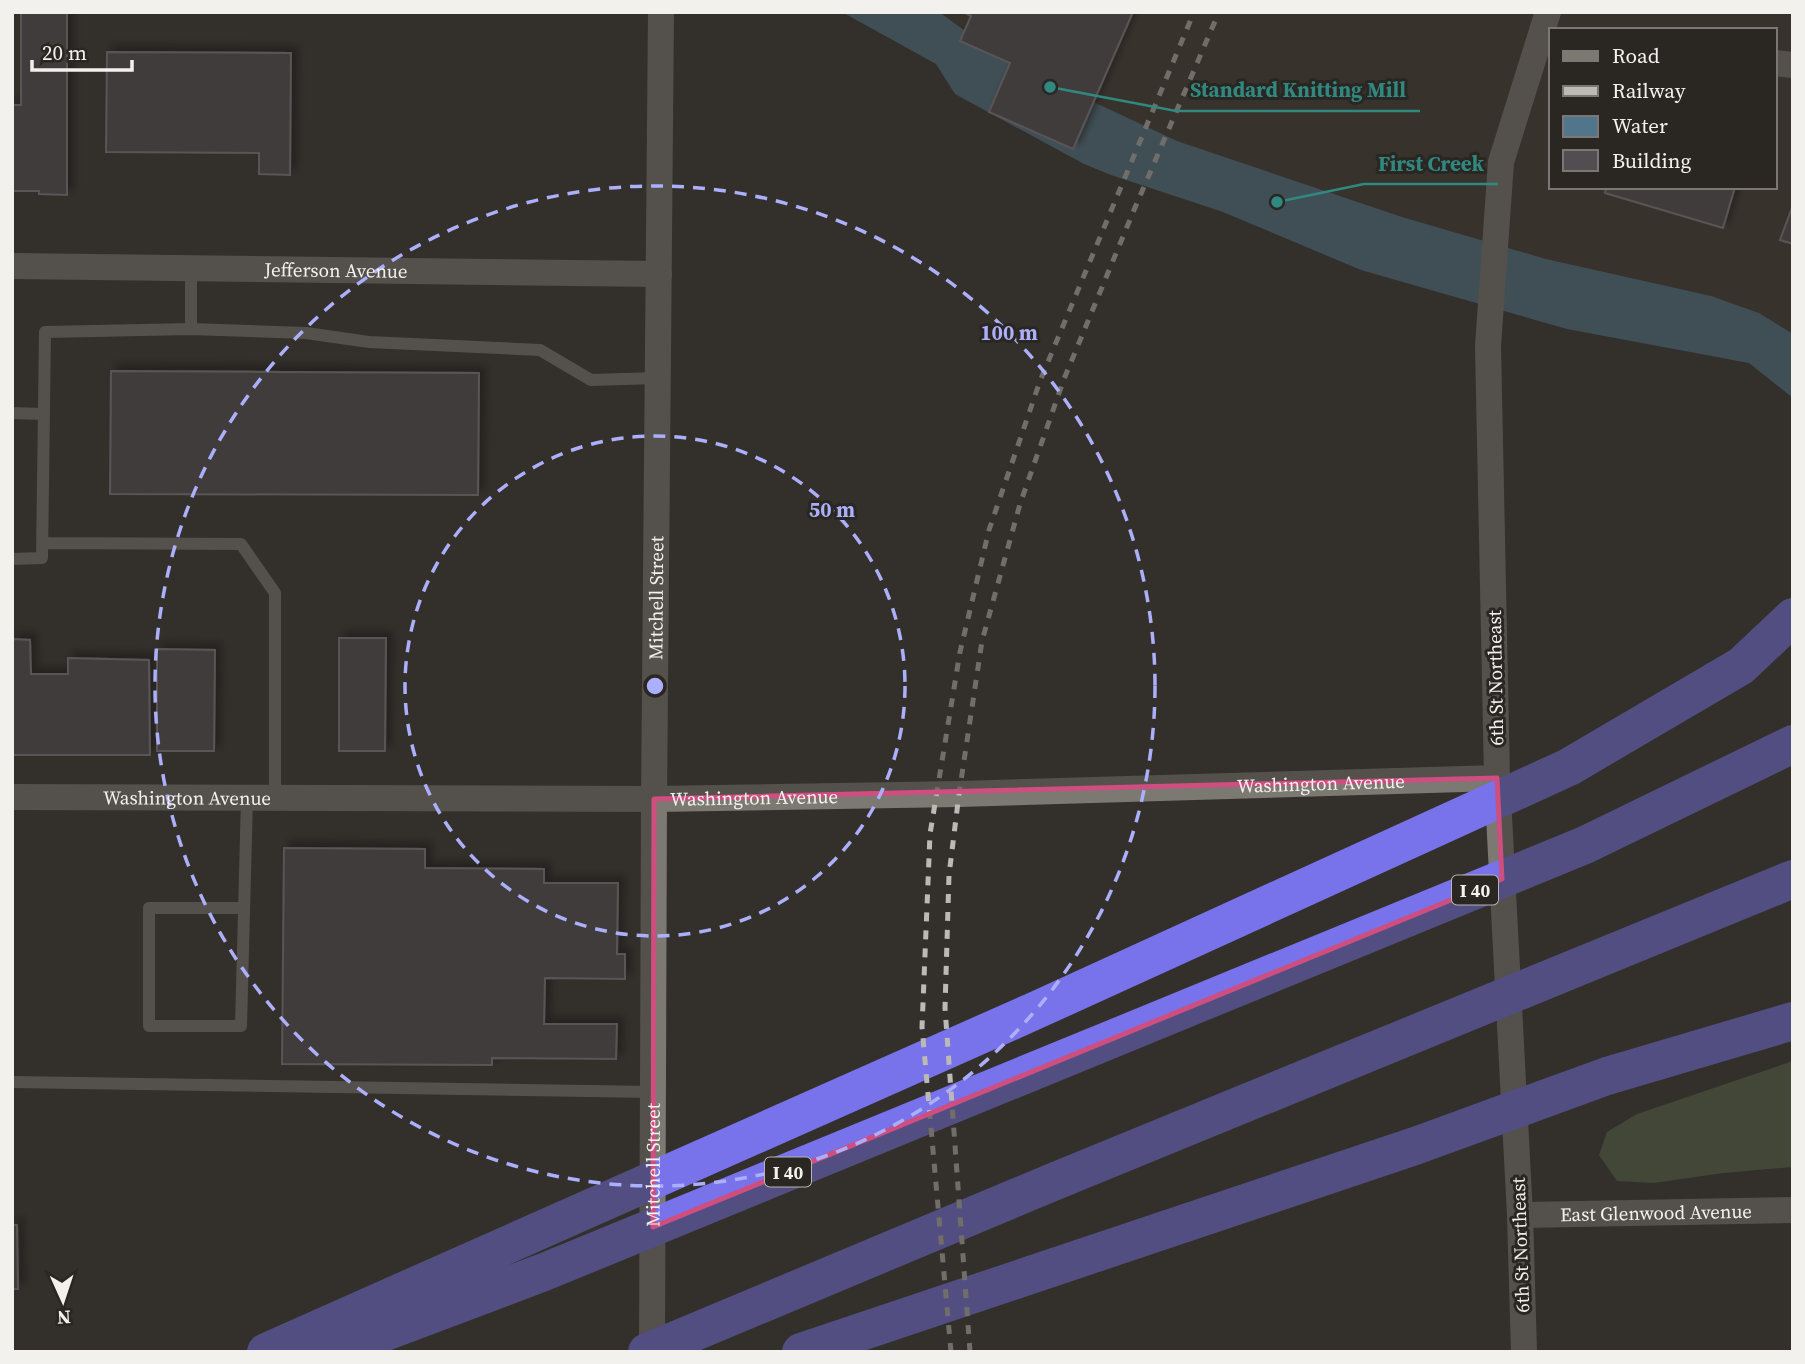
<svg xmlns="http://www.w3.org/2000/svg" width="1805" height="1364" font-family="'Source Serif 4',serif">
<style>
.built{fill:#3e372d;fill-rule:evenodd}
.forest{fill:#546546}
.water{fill:#51758b}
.building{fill:#524d51;stroke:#878287;stroke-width:2;filter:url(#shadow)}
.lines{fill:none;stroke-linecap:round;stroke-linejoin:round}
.lane{stroke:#7c7872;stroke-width:12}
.street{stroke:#7c7872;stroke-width:26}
.highway{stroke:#7873ea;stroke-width:38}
.rail{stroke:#bcbab6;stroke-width:5;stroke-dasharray:9 9;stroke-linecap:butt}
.marked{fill:none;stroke:#ce4e80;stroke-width:5;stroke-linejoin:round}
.ring{fill:none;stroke:#acaffb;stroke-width:3.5;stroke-dasharray:12 9}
.labels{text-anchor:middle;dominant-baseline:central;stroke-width:6;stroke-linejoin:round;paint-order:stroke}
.shield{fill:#2a2622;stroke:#b7b4b1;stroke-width:2}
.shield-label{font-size:18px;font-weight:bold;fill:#f3f1ee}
.street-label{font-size:19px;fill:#f3f1ee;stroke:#2a2622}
.centre{fill:#acaffb;stroke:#2a2622;stroke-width:3.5}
.ring-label{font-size:21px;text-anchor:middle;font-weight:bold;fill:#acaffb;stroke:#2a2622;stroke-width:6;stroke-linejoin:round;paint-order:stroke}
.leader{fill:none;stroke:#318881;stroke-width:2.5}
.callout-dot{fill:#318881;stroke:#2a2622;stroke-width:2.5}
.callout-label{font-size:21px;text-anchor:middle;font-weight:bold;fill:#318881;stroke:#2a2622;stroke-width:6;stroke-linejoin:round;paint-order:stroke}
</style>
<defs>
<filter id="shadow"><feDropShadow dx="6" dy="-6" stdDeviation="3.5" flood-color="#0009"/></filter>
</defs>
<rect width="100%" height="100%" fill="#33302b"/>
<path class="built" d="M938,12H1793V334L1759,313L1711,296L1546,259L1402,217L1177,141L1105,110ZM1551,30H1775V187H1551Z"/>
<path class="forest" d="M1793,1061V1167L1723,1173L1654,1183L1617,1181L1599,1155L1607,1132L1637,1114Z"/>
<path class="water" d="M842,12H939L1010,63L1177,141L1402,217L1546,259L1711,296L1759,313L1793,334V398L1749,363L1567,329L1361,270L1223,212L1111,175L1084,164L955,94L936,64Z"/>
<path class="building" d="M21,12H67V195L39,194V191H12V105H21Z
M963,12H1133L1073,149L989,112L1010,63L960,41L971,16Z
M107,52L291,53L290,175L259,174V153L106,152Z
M1606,187H1735L1723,228L1605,193Z
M1793,205V244L1780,240Z
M111,371L479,373L478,495L110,494Z
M339,638H386L385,751H339Z
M12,639L30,640L31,674H68V658L149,660L150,755H12Z
M157,649L215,650L214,751H157Z
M284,848L425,849V868L544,869V883H618L617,954H625V979L545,978L544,1024H617L616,1059L492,1058V1065L282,1064Z
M12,1225H17L18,1289H12Z"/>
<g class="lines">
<path class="lane" d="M191,329L306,333L369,342L540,350L591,380L658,378
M12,413L43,414
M43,543L241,544L275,593V798
M12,559L42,558L45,332L191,329V268
M244,908H149V1026H241L247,798
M12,1082L653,1092"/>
<g class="street">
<path d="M1775,63L1793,65"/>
<path id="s1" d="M12,266L659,274"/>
<path id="s2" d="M12,797L654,799L959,794L1497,778"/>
<path id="s3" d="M1520,1215L1793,1210"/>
<path id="s4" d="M652,1352L654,799L661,12"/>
<path d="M1524,1352L1520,1215L1497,778L1488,346L1501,162L1548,12"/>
</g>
<path class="highway" d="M266,1352L1032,1012L1569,767L1741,666L1793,617
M332,1352L544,1272L1585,845L1793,744
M647,1352L1053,1182L1793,879
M801,1352L1415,1146L1607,1076L1793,1021"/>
<path class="rail" d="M951,1352L922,1027L930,834L960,652L989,530L1040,381L1194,12
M970,1352L945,1008L949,875L959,794L982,641L1020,504L1064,379L1134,210L1219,12"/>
</g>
<path d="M0 0H1805V1364H0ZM1497,778L1502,879L653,1227L654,799Z" fill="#33302b" fill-opacity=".55" fill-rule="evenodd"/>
<path class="marked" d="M1497,778L1502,879L653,1227L654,799Z"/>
<g class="ring">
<circle cx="655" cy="686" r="250"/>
<circle cx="655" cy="686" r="500"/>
</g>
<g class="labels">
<g class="shield">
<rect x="1452" y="875.5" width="46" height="29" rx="5"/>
<rect x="765" y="1157.5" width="46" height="29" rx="5"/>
</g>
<g class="shield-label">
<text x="1475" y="890">I 40</text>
<text x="788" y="1172">I 40</text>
</g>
<g class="street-label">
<text stroke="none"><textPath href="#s1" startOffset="324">Jefferson Avenue</textPath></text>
<text stroke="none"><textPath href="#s4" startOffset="754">Mitchell Street</textPath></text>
<text transform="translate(1495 678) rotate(-91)">6th St Northeast</text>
<text stroke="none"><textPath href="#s2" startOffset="1309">Washington Avenue</textPath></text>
<text stroke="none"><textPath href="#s2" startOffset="742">Washington Avenue</textPath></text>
<text stroke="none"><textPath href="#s2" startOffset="175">Washington Avenue</textPath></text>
<text stroke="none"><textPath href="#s4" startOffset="187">Mitchell Street</textPath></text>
<text stroke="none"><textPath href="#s3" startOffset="136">East Glenwood Avenue</textPath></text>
<text transform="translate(1520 1245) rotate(-92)">6th St Northeast</text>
</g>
</g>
<circle cx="655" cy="686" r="10" class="centre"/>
<g class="ring-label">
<text x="1009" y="340">100 m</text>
<text x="832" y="517">50 m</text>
</g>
<path class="leader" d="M1050 87L1176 111H1420M1277 202L1364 184H1498"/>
<g class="callout-dot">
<circle cx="1050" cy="87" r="7"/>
<circle cx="1277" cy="202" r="7"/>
</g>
<g class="callout-label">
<text x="1298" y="97">Standard Knitting Mill</text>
<text x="1431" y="171">First Creek</text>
</g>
<rect width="1805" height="1364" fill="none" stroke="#f3f1ee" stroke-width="28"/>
<rect x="1549" y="28" width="228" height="161" fill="#2a2622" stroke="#7a7774" stroke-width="2"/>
<rect x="1563" y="51" width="35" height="10" fill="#7c7872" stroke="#7a7774" stroke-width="2"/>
<text x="1612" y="63" font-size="21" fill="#f3f1ee">Road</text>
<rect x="1563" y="86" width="35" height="10" fill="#bcbab6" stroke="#7a7774" stroke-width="2"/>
<text x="1612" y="98" font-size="21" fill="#f3f1ee">Railway</text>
<rect x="1563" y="116" width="35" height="21" fill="#51758b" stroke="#7a7774" stroke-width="2"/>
<text x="1612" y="133" font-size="21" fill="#f3f1ee">Water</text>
<rect x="1563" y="150" width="35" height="21" fill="#524d51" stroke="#7a7774" stroke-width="2"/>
<text x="1612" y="168" font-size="21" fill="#f3f1ee">Building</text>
<g transform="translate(63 1301) rotate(177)" stroke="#2a2622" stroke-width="5" paint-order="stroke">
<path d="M0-5L12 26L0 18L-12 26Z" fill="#f3f1ee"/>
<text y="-10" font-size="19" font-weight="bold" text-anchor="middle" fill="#f3f1ee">N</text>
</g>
<path d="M32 60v10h100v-10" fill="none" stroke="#f3f1ee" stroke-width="3.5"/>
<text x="42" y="60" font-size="21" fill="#f3f1ee" stroke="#2a2622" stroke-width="5" paint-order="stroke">20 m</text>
</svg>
